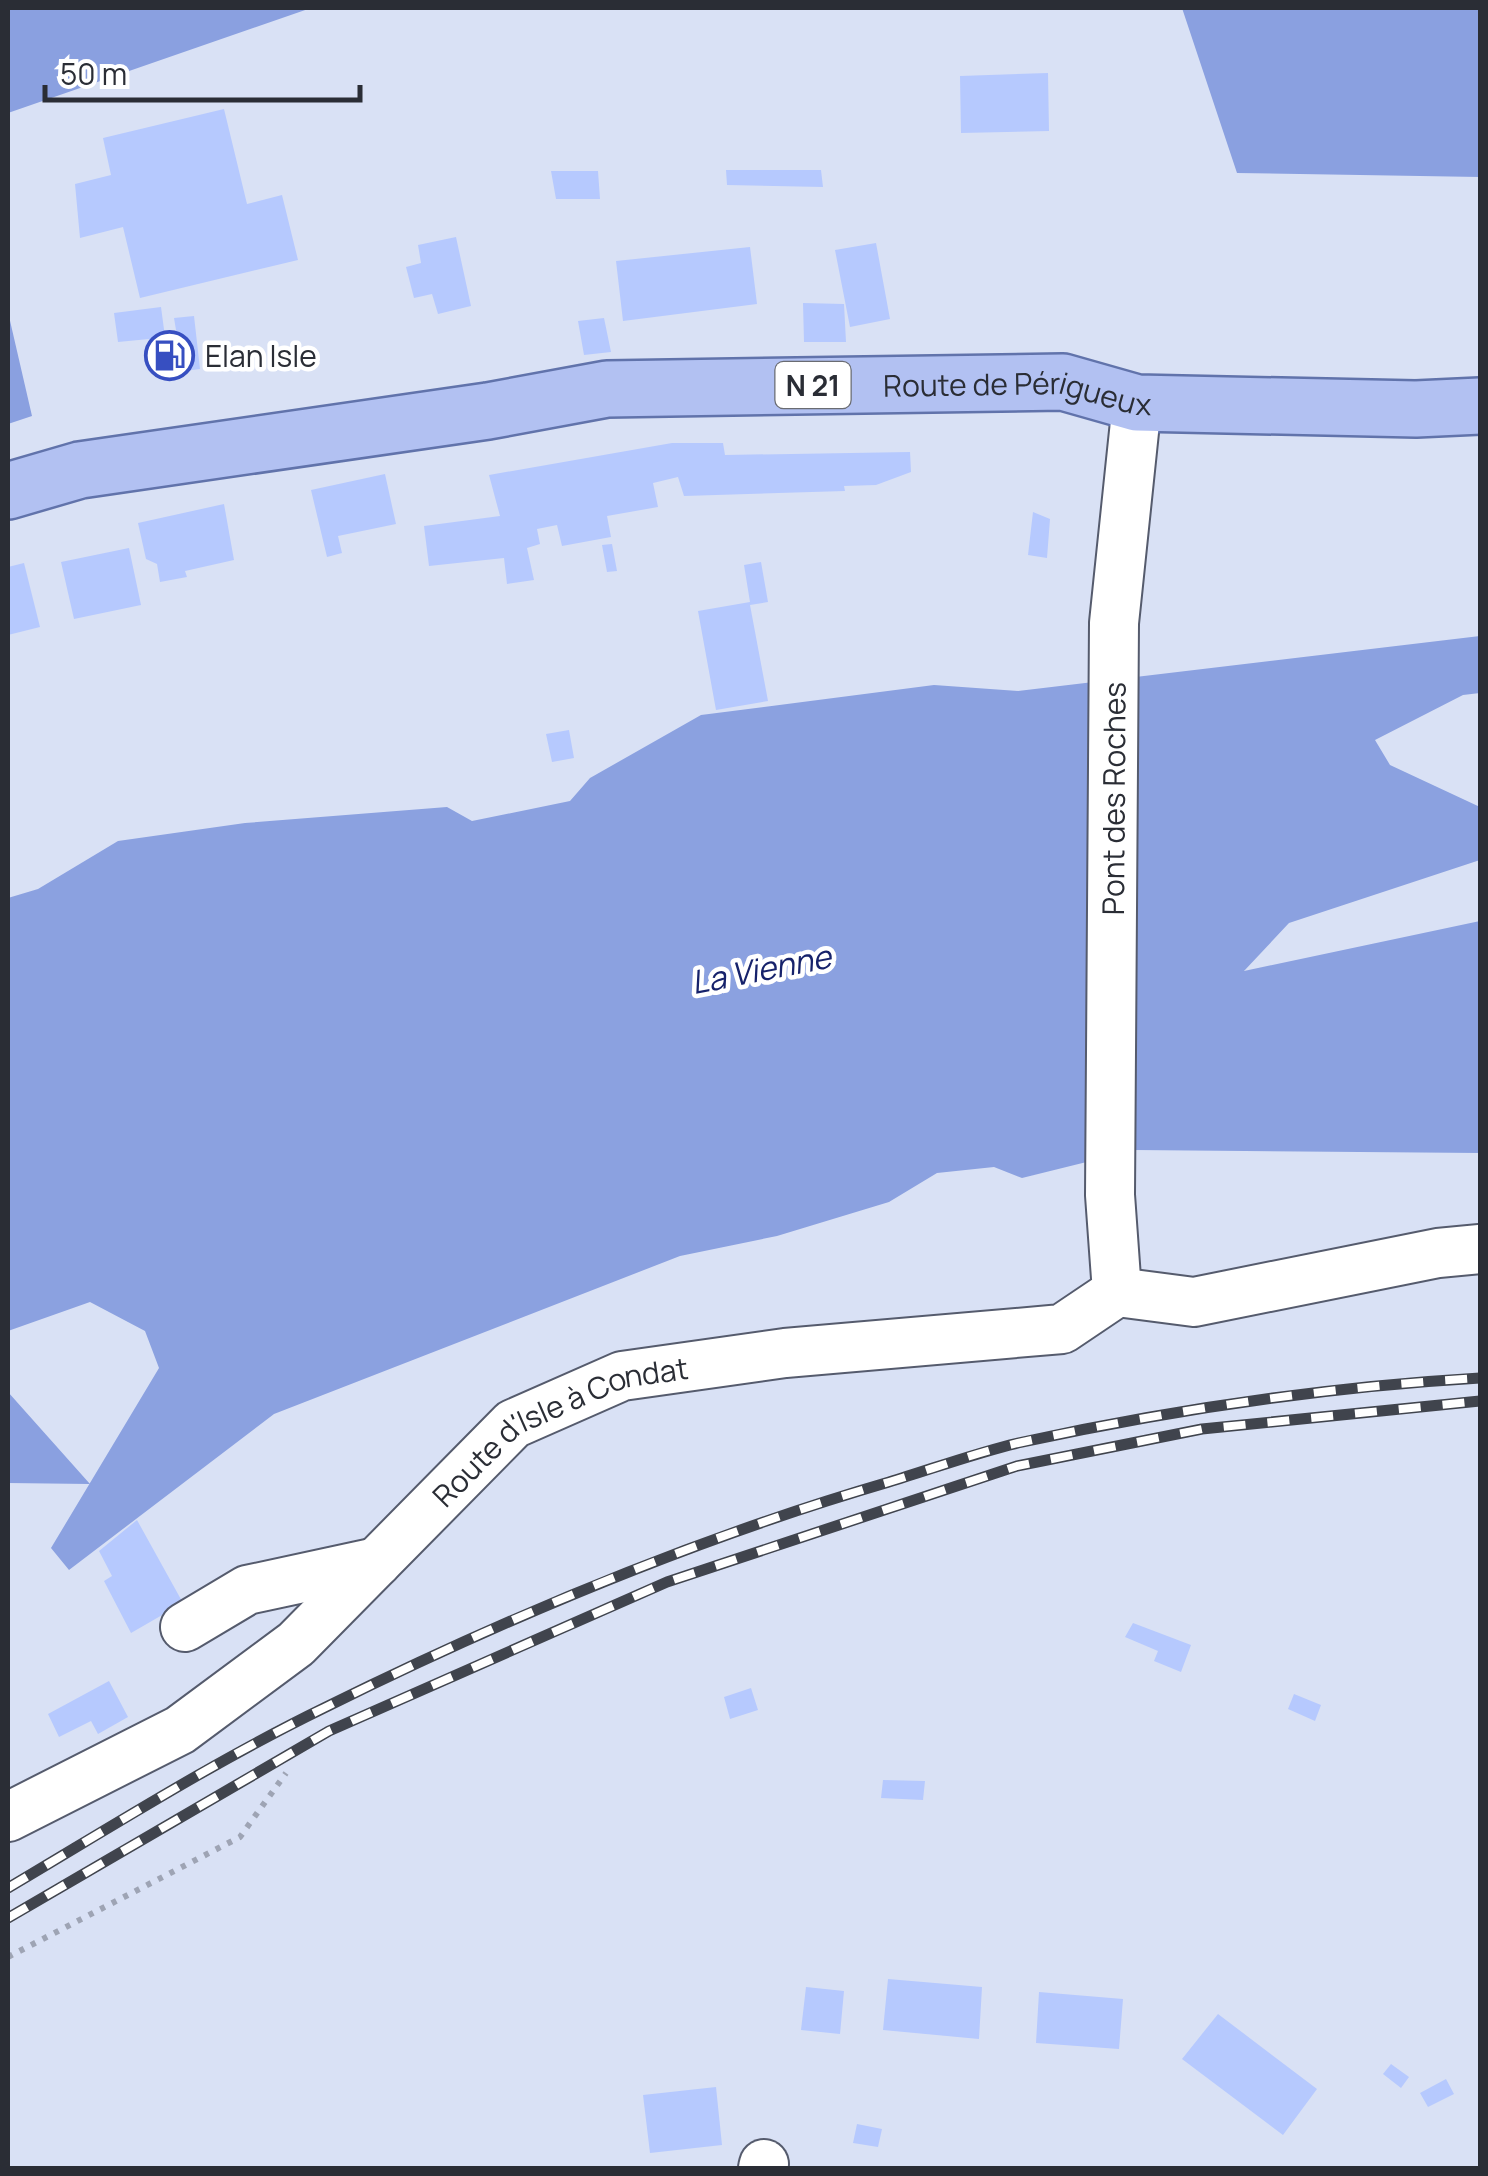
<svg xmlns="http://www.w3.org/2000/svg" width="1488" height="2176" font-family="Manrope,sans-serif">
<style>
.forest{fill:#8aa0e0}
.water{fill:#8ba1e0}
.building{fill:#b6c9fe}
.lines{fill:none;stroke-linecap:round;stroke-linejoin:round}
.minor-casing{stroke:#555b6d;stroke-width:52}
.major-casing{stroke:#6173ab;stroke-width:60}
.path{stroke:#9ea4b4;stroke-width:6;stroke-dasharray:5 8;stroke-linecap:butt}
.minor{stroke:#fff;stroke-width:48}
.major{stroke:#b2c1f2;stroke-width:55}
.rail-casing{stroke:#40444d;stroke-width:11}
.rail{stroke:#fff;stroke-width:8;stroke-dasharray:22;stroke-linecap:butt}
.labels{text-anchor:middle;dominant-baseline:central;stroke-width:9;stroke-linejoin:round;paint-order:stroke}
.shield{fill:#fff;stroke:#6a6c72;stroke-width:2.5}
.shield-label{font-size:28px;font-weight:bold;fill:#2a2d35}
.poi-label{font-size:30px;fill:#2a2d35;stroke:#fff;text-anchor:start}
.street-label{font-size:30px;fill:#2a2d35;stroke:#fff}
.water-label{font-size:32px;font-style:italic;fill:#16226b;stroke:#fff}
</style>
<rect width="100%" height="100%" fill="#d9e1f5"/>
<path class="forest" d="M8,8H311L8,113Z
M1182,8H1480V177L1237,173Z
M8,312L32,416L8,424Z
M8,1392L90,1484L8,1483Z"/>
<path class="water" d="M1480,636V693L1463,695L1375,740L1390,765L1480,807V860L1289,923L1244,971L1480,921V1153L1135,1150L1022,1178L994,1167L937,1173L889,1202L777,1236L680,1256L274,1414L69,1570L51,1548L159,1368L145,1331L90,1302L8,1331V898L38,889L118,841L245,823L447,807L472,821L570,801L590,778L701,715L934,685L1018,691Z"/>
<path class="building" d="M1048,73L1049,131L961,133L960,76Z
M224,109L247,204L282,195L298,260L140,298L123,227L80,238L75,184L111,175L103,138Z
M726,170H821L823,187L727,185Z
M551,171H598L600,199H556Z
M456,237L471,306L438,314L432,294L414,298L406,267L421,263L418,245Z
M876,243L890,319L850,327L835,250Z
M750,247L757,304L623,321L616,261Z
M803,303L844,304L846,342H804Z
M161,307L165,337L177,336L174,318L194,316L200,369L153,375L149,339L118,342L114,313Z
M604,318L611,352L584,355L578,321Z
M672,443H723L725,455L910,452L911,472L876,485L844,486L845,491L684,496L678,477L653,483L658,507L607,516L611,537L562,546L557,525L537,529L540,544L527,548L534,580L507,584L504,558L429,566L424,526L500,516L489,475Z
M385,474L396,524L338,536L342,553L327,557L311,490Z
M224,504L234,560L185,571L187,577L160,582L157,564L146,559L138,523Z
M1033,512L1050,519L1047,558L1028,555Z
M612,544L617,571L607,572L602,545Z
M129,548L141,605L74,619L61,562Z
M761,562L768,602L750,605L768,701L716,710L698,611L750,602L744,565Z
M24,563L40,627L8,635V567Z
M569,730L574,758L552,762L546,734Z
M137,1520L183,1603L131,1633L104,1581L112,1576L99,1551Z
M1133,1623L1191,1645L1181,1672L1154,1661L1158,1651L1125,1637Z
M109,1681L128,1717L98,1734L91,1721L59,1737L48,1714Z
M751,1688L758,1710L730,1719L724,1697Z
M1294,1694L1321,1705L1315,1721L1288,1709Z
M883,1780L925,1781L923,1800L881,1798Z
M888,1979L982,1987L979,2039L883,2030Z
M806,1987L844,1991L840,2034L801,2030Z
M1039,1992L1123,1999L1119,2049L1036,2043Z
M1218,2014L1317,2089L1283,2135L1182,2059Z
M1391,2064L1409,2077L1401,2088L1383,2074Z
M1446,2079L1454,2094L1428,2107L1420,2093Z
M716,2087L722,2145L650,2153L643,2095Z
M857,2124L882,2129L878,2147L853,2143Z"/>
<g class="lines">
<defs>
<g id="minor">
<path d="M1117,1292L1194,1302L1438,1253L1480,1249"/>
<path d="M185,1627L247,1590L377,1562"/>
<path id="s1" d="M8,1817L180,1730L296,1644L513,1424L622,1376L785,1353L1062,1329L1117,1292L1110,1195L1114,623L1137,403"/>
<path d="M763,2168L764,2164"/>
</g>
<g id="major">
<path id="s2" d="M8,491L80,470L488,411L607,389L1063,382L1137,403L1416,409L1480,406"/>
</g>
</defs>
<use href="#minor" class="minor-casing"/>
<use href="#major" class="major-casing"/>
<path class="path" d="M8,1957L240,1837L286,1773"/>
<use href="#minor" class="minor"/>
<use href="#major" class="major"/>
<defs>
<path id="rail" d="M8,1888C111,1827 215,1761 324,1708C506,1618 694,1539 889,1482C932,1469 975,1453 1018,1443C1170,1410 1325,1387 1480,1378
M8,1918L329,1731L667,1582L1017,1466L1202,1429L1480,1401"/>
</defs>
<use href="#rail" class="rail-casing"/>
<use href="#rail" class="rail"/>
</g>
<defs>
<symbol id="fuel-ring" viewBox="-11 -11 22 22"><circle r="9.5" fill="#fff" stroke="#374fc1" stroke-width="1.5"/><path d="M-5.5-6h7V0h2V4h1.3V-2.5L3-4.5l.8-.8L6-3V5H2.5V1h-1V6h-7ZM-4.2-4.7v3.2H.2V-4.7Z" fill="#374fc1"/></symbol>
</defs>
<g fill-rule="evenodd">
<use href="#fuel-ring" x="142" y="328" width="55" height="55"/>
</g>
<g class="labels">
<rect class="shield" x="775.5" y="362" width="75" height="46" rx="8"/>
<g class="shield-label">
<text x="813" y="385">N 21</text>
</g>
<g class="poi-label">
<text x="205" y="355">Elan Isle</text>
</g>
<g class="street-label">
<text stroke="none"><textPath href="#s2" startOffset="1020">Route de Périgueux</textPath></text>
<text stroke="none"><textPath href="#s1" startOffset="1768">Pont des Roches</textPath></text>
<text stroke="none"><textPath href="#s1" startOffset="685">Route d'Isle à Condat</textPath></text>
</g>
<g class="water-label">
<text transform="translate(761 969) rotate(-11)">La Vienne</text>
</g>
</g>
<rect width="1488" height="2176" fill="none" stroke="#2a2d35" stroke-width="20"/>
<path d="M45 85v15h315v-15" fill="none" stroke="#2a2d35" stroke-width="5"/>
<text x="60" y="85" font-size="30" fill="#2a2d35" stroke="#ffffff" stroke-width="8" paint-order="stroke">50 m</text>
</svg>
